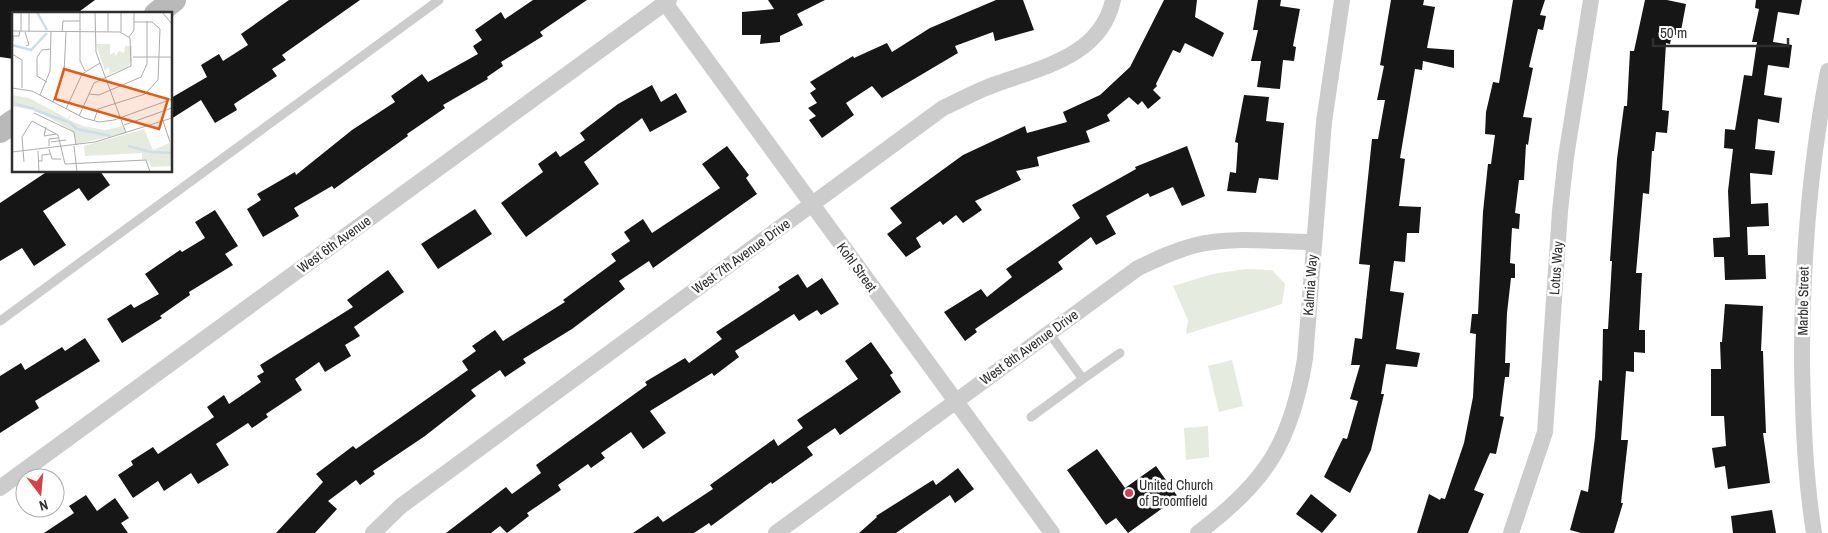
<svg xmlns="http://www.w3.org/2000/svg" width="1828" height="533" font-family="'Archivo Narrow',sans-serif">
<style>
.green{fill:#e5ebde}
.building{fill:#161616}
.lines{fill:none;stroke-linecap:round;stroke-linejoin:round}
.service{stroke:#ccc;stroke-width:9}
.minor{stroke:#ccc;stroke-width:16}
.secondary{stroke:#b9b9b9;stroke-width:24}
.poi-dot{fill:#d7404b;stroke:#fff;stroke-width:2}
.labels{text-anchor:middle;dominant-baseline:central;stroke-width:5;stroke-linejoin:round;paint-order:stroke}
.street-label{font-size:14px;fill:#2f2f2f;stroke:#fff}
.poi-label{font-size:14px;fill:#2f2f2f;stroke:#fff;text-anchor:start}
.inset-river{fill:none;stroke:#ccdee9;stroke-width:2.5}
.inset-road{fill:none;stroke:#acacac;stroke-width:1}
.view{fill:#e8590c;fill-opacity:0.15;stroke:#e8590c;stroke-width:2.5}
.inset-edge{fill:none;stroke:#2f2f2f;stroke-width:2.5}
</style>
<rect width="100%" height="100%" fill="#fff"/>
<path class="green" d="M1246,269L1272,270L1285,284L1282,304L1186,334L1188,320L1173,286L1213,274Z
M1232,360L1243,406L1219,412L1208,366Z
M1208,426L1209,457L1186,460L1184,428Z"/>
<path class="building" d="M0,0H95L76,14H14V59L0,57Z
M289,0H360L282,55L286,60L272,69L277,76L234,104L237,110L215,123L201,100L171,119V98L207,77L201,65L219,54L223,61L248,45L241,34Z
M533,0H587L540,32L543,36L501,62L503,66L487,77L488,79L443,105L445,108L407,134L408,136L334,189L332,186L294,208L299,216L263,237L247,209L261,200L257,194L295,172L296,175L352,130L395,102L391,96L422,74L428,82L478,54L473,46L482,40L475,30L501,12L505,19Z
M768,0H825L797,14L803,25L780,36V42L760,44L761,35H742V12L774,9Z
M996,0H1023L1034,30L995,41L993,32L955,46L958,53L882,98L872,86L846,103L854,115L822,138L809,120L816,116L808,108L817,103L810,93L816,89L810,82L853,56L854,58L887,43L892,52L930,28Z
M1164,0H1197L1195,17L1224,33L1213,57L1185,43L1180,53L1173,50L1156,84L1157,86L1153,90L1161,98L1148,109L1142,101L1138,105L1129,97L1107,115L1110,121L1086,131L1090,142L1037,157L1039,166L1016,171L1021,180L975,201L982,210L963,223L956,215L943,225L940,221L916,238L921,247L906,257L887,234L902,223L890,208L963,155L1025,126L1027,133L1067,122L1063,112L1100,95L1130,67Z
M1258,0H1281L1280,6L1300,9L1293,46L1296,47L1294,61L1283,60L1280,89L1257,87L1261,61H1251L1258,30H1253Z
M1391,0H1424L1423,5L1435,7L1427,48L1454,50V68L1423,61L1422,70L1415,69L1400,158L1405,159L1399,206L1421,207L1419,233H1407L1405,262L1394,261L1390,291L1404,293L1396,349L1420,353L1417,367L1386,364L1381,394H1384L1371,450L1350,493L1324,477L1343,438L1347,439L1358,401L1350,399L1360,365H1351L1355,338L1362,339L1370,265L1359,264L1372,139H1378L1385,100H1377L1384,66L1380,65Z
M1513,0H1545L1540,15L1546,16L1543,30L1538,29L1529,67L1533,68L1523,117L1532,118L1528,145L1526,144L1524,180H1519L1515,213L1520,214L1519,229L1512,228L1510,263L1515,264V278H1511L1507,313L1505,363H1510L1509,377H1505L1500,416L1504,417L1496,454L1490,453L1474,490L1484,494L1468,533H1417L1429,494L1440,500L1441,498L1445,499L1464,443L1473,397L1476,334L1470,333L1472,314H1478L1483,212L1488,164H1491L1495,135L1485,134L1486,112L1493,82L1499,83Z
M1645,0H1667L1686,4L1680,36L1672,34L1670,44L1666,43L1662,110L1669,111L1667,133L1656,132L1654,151H1652L1649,194L1643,193L1636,273H1642L1639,330H1645V353L1634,352V372L1626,371L1621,440H1628L1621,503H1623L1614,533H1581L1570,530L1581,490L1588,492L1595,437L1599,380L1602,381L1603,329H1608L1612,261H1610L1617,159L1624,106H1627L1630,51H1634Z
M1756,0H1802L1799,15L1778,12L1773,42L1792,45L1789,68L1768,65L1764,95L1782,98L1779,123L1758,119L1755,149L1775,151L1772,175L1750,173L1751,204L1768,203L1769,226L1747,227L1748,255H1765L1766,279L1725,280L1724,257H1714L1713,238L1730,237L1728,191L1733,149L1724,148L1725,129L1735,130L1744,75L1752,76L1757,42H1752L1759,9L1755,8Z
M652,85L661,102L676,93L687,112L650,132L642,118L584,162L599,184L526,237L501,203L543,172L538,164L556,151L560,157L585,140L580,133L618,104Z
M1244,95L1269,97L1266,121L1284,123L1278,180L1259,178L1256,193L1227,191L1230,172L1236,173L1238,143L1235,142Z
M727,146L749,175L746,178L757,194L653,268L649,261L619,281L625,289L572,329L523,359L526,363L505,377L500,370L471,390L476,396L425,436L373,471L375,474L360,485L356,480L328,501L337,509L315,533H276L323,482L316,474L353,446L356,449L468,370L462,361L476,351L472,346L495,330L503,341L565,302L563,300L616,261L611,254L630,241L624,232L643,219L652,233L720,188L702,164Z
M1187,146L1205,196L1182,206L1173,187L1150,197L1148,193L1106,216L1116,234L1096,245L1091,237L1058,262L1063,269L975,329L977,332L965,341L944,312L981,289L987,297L1012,277L1006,269L1080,218L1072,205L1136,169L1135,167Z
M48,171H100L110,185L88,201L79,188L43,211L66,245L34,266L22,248L0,261V203Z
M475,209L492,234L438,269L421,244Z
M215,210L238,246L225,254L233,265L189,292L190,295L160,316L162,318L122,343L107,319L131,304L134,308L159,294L145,274L180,250L182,252L205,238L195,222Z
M388,270L404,292L354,327L360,336L345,345L351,356L325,372L319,362L295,379L302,390L266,414L268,417L252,428L248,423L216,444L229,465L198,484L191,473L164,491L158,481L133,498L118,475L133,465L131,461L153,447L158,454L214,417L207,407L224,395L229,404L261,382L257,376L264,372L260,365L353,307L347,300Z
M798,274L807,288L822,278L839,304L821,315L817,310L799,321L794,314L735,351L739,357L714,376L712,373L650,411L666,433L643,449L631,432L601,453L605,458L591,468L588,464L558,485L561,490L527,513L529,516L507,533L500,526L491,533H446L506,487L512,494L541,473L536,465L647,385L645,382L685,358L689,363L722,339L716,332L780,290L778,287Z
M1725,304L1763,306L1761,351H1763L1764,382L1766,433H1763L1770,483L1728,489L1725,466L1715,468L1712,448L1726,446L1724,416H1711V369H1721L1720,342H1722Z
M85,338L100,361L35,401L39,408L0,433V376L21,363L25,370L62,347L65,351Z
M871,342L893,373L890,375L901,392L840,435L835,428L807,447L813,455L772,484L771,482L711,526L709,523L694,533H633L658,516L663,522L713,489L710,485L774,439L778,446L803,428L797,420L858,379L845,361Z
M1097,449L1125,488L1156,466L1178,497L1128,533L1116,518L1106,525L1067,470Z
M958,468L974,489L955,503L950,495L896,533H859L877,517L876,516L933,480L936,485Z
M1311,494L1337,515L1322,533L1296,514Z
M86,495L97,511L115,498L129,518L121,523L128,533H44L74,513L69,506Z
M1772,510L1776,533H1733L1731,516Z"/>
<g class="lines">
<path class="service" d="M0,321L439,0
M1083,379L1120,353
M1031,417L1083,379L1049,333"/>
<path class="minor" d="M663,0L1052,533
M0,488L669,0
M373,533L401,506L943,108C961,100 980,89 999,83C1044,67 1101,55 1113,0
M776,533L1138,268C1157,259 1176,250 1196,245C1231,236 1277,242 1313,242
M1198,533C1266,482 1291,443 1305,359L1324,122L1342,0
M1511,533L1545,432L1560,211L1566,157L1591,0
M1814,533C1805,477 1803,419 1802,362C1802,264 1809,168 1828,71"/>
<path class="secondary" d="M156,14L174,0
M0,131L14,121"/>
</g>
<circle class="poi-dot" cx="1129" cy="493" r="5"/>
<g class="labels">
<g class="street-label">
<text transform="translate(334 244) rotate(-36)">West 6th Avenue</text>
<text transform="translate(741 256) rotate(-36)">West 7th Avenue Drive</text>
<text transform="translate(857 267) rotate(54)">Kohl Street</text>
<text transform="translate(1556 268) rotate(-86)">Lotus Way</text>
<text transform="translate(1310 285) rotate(-86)">Kalmia Way</text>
<text transform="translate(1803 301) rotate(-89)">Marble Street</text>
<text transform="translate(1029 347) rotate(-36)">West 8th Avenue Drive</text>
</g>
<g class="poi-label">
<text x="1139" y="485">United Church<tspan x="1139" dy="16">of Broomfield</tspan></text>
</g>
</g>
<g transform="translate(12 12)">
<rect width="160" height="160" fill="#fff"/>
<path d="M84,32H98V43L103,40V44L107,39L112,41L113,34H120V49L116,55L95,63L98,60L96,55L93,59ZM0,83L17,86L56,107L59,101L57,108L71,114L93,118L111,114L113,121L65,132L61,119L25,99L0,94ZM132,117L141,138L160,130V154L139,155L137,149L130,147V141L73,144L72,134Z" fill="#e5ebde"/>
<path class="inset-river" d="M25,0L35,18M0,33L19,38L35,21M3,92L23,97M23,98L56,110M57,110L65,117L99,124M116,134L139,140L160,141"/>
<path class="inset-road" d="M17,0V20M38,0H68M68,0V49L73,59M83,0L84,40L114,121M96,0V20M150,0L160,12M0,19L108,20L118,26L119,54L82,71L67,104M9,19V0M13,20L17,33L14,34M50,20L51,9H68M109,20V0M117,25L122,18V0M1,29V24H7L8,19M0,42L10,48V76M121,45H160M35,70L25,64V45L30,38L39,37M0,76L20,79L72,106L87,110L102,108L160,87M77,82L87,83L129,65L135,52V9M28,83L38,59L39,20M41,90L52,61L54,20M54,97L70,62L88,51M22,101L62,120L64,133M82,109L86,97L133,82L146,68L148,17L140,10H122M151,109L158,130M112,113L160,96M34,115L32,124L44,122M39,130L54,128M37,134V127L46,126M62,134L65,160M37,137L40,147H49M26,139L27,160M0,140L83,130L160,106M27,149H30V143L38,142M12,150L10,125L20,109L46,123L53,152M53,152L134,148L138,160"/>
<path class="view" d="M52,57L156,87L147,117L43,87Z"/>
<rect width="160" height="160" class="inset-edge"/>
</g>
<g transform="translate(40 493) rotate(164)"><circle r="24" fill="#ffffff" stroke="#acacac"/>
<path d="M0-4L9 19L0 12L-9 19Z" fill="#d7404b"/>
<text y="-8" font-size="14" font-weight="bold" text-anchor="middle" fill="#2f2f2f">N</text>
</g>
<path d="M1653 38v8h135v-8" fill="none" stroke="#2f2f2f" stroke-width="2.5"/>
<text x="1660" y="38" font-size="15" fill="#2f2f2f" stroke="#ffffff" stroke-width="4" paint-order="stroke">50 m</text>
</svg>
